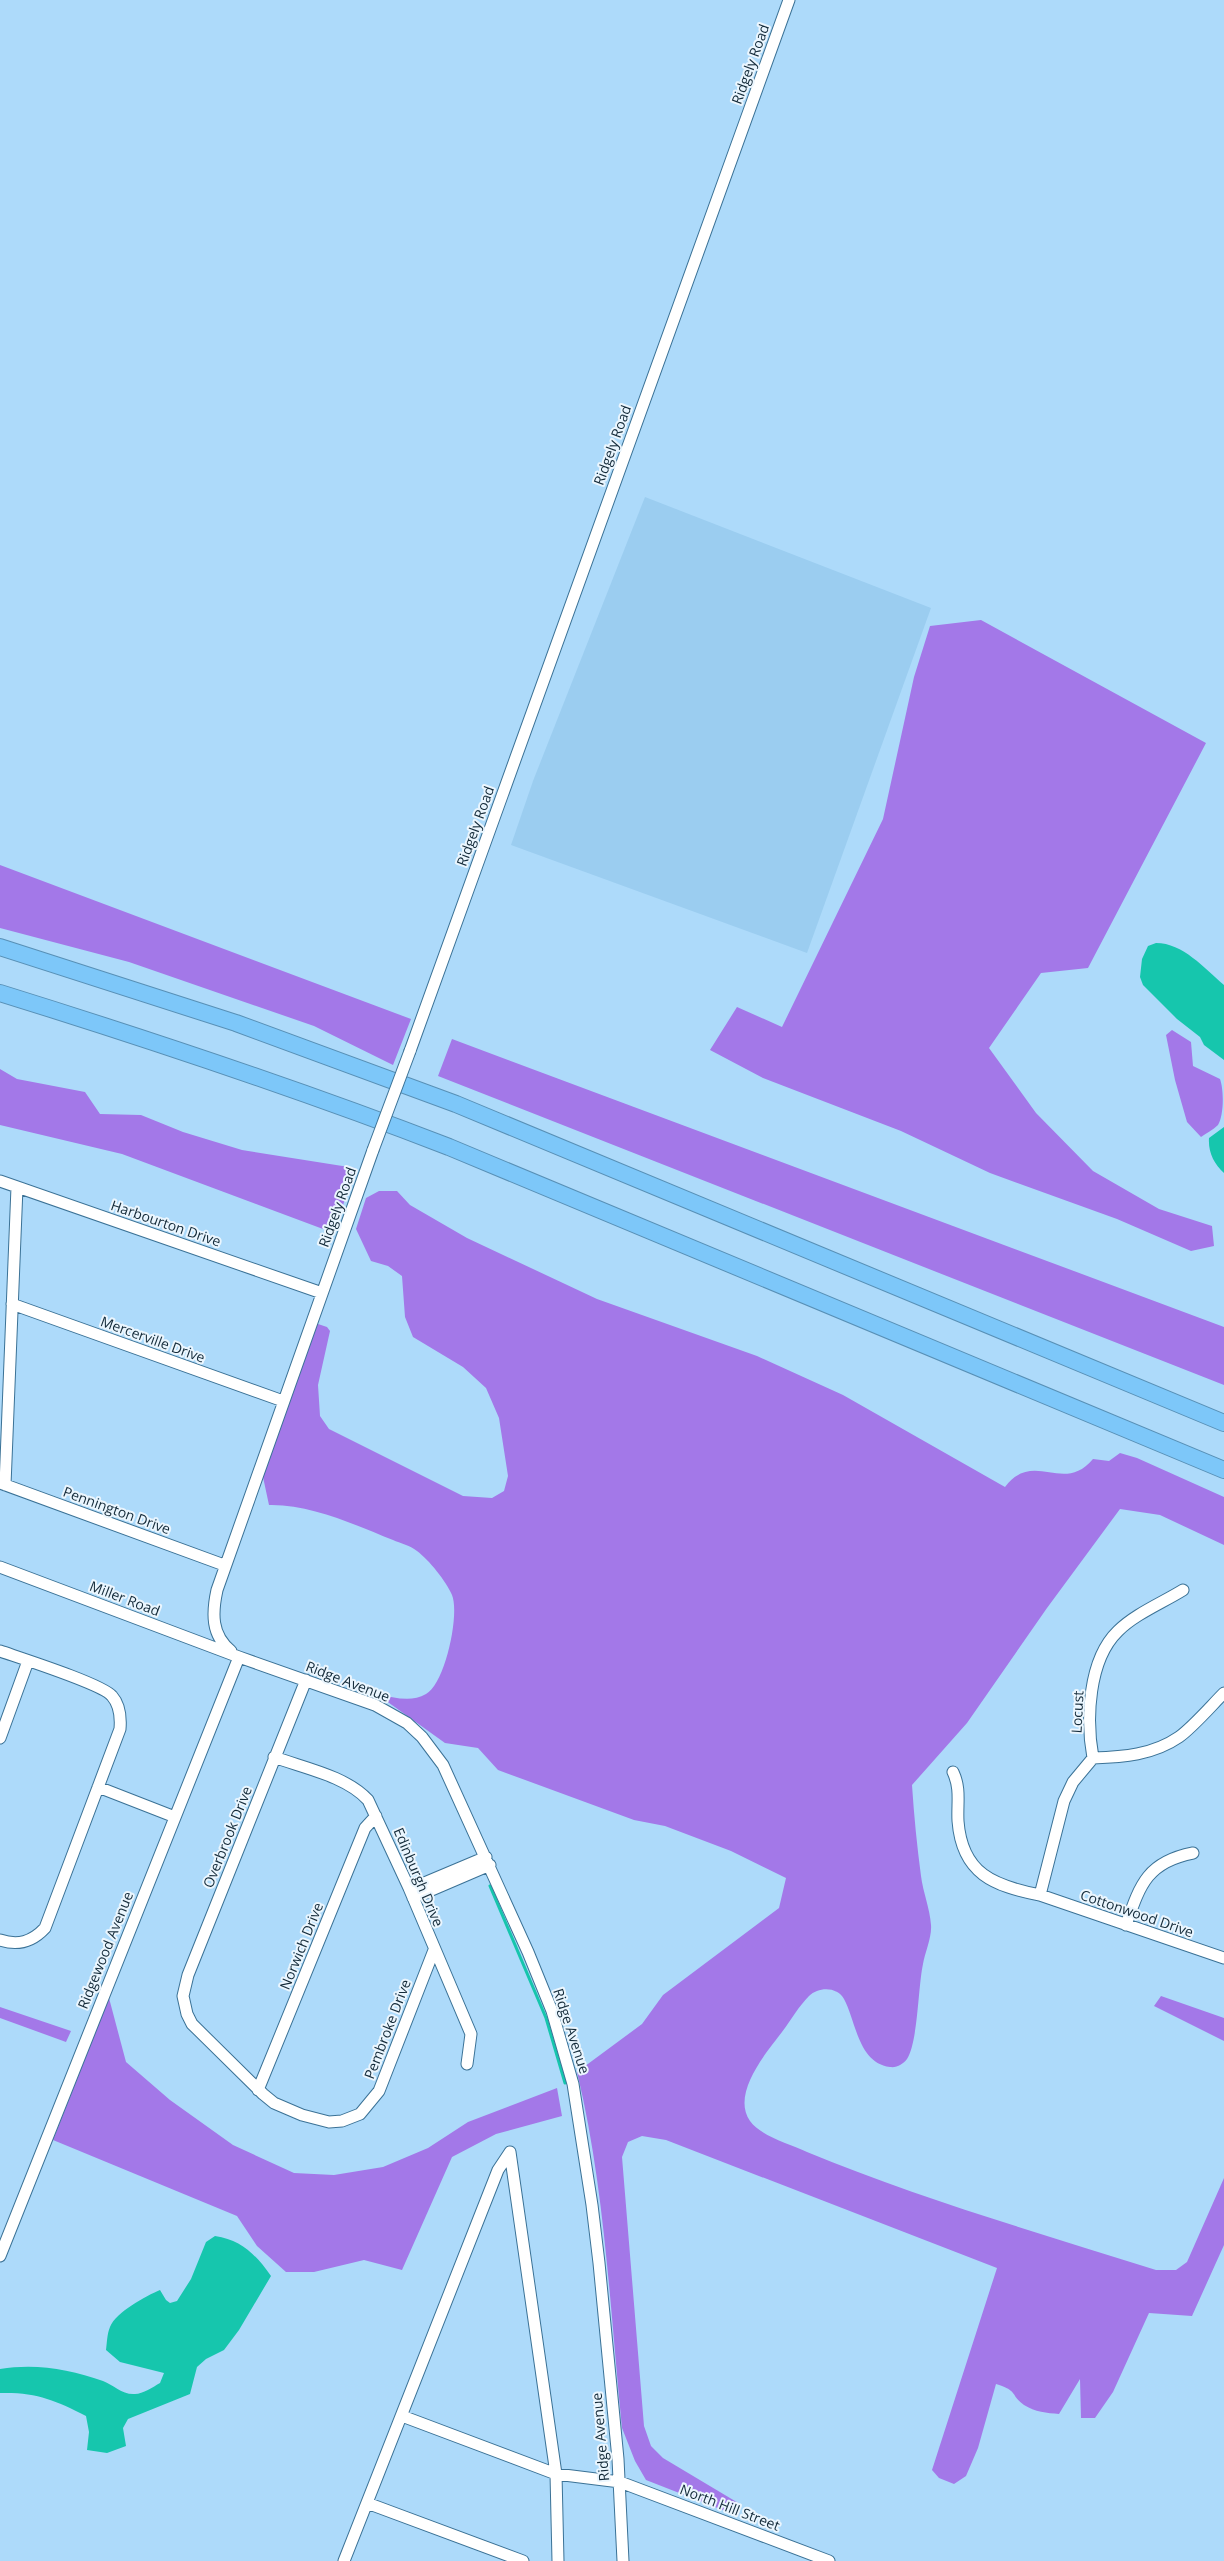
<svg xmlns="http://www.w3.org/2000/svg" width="1224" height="2561" font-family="'Open Sans',sans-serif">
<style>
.built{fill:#9bcdf0}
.forest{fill:#a378e8}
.water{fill:#16c6ad}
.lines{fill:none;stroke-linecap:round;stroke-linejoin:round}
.stream{stroke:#16c6ad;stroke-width:3}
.minor-casing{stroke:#3b7296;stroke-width:13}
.highway-casing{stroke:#5890b6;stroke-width:18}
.minor{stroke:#fff;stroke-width:11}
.highway{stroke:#7dc7f9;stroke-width:16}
.minor-bridge-casing{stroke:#3b7296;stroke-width:13;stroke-linecap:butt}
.minor-bridge{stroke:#fff;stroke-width:11}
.labels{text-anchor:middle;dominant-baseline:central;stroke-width:4;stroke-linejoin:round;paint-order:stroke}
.street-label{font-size:14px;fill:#142b3a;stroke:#ebf6fe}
</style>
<rect width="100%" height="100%" fill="#addafa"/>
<path class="built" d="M645,497L931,608L807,953L511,845L533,781Z"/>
<path class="forest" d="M981,620L1206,743L1088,968L1041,973L989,1048L1036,1113L1093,1171L1159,1209L1212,1226L1214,1246L1191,1251L1117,1219L990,1173L901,1131L763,1078L710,1050L737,1007L782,1027L883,819L914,677L930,626Z
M0,865L411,1019L393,1065L314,1026L129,962L0,928Z
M1172,1030L1191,1042L1193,1066L1220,1079C1224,1090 1224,1115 1218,1125C1213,1130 1206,1133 1201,1137L1187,1122L1175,1080L1166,1035Z
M452,1039L1224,1327V1385L438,1076Z
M0,1069L17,1079L85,1092L100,1114L141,1115L183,1132L242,1150L355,1168L336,1227L323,1229L122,1154L0,1125Z
M379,1191H397L410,1205L467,1238L597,1299L757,1356L843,1395L1005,1487C1034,1449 1063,1495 1093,1459L1109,1461L1120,1453L1137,1458L1224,1497V1545L1160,1515L1120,1509L1047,1608L967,1723L912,1785C914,1816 917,1846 921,1876C923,1892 930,1909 931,1925C932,1937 925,1952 923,1964C918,1987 918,2042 907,2059C903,2064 897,2068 890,2067C858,2063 856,2021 844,1999C838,1987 819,1986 809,1996C799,2006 791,2020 782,2032C766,2053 731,2094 750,2121C762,2137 790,2144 807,2152C921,2199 1039,2233 1156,2270H1176L1187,2262L1224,2178V2245L1192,2316L1149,2313L1113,2392L1095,2418H1081L1080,2379L1059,2414C1047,2413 1035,2412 1024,2405C1010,2395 1019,2391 996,2384L978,2448L966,2476L954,2484L939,2478L932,2470L997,2268L666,2140L642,2136L628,2142L622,2157L644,2426L651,2446L663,2458L740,2504L738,2516L646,2480L635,2461L622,2428C610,2309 605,2188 577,2072L642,2024L663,1995L779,1908L786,1878L731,1851L665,1826L634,1820L498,1770L478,1748L445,1743L378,1695C394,1697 411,1703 426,1694C445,1684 460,1614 452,1595C446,1581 429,1560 417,1551C411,1546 400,1543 393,1540C355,1525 311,1504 269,1505L263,1477L313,1329L318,1324L327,1327L330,1331L318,1385L320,1416L329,1429L463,1496L492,1498L504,1491L508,1476L499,1418L486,1388L463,1367L413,1337L405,1317L402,1276L388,1266L371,1261L356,1229L366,1198Z
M1161,1996L1224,2018V2041L1154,2006Z
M109,1998L126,2062L170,2100L233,2145L294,2173L334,2175L383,2167L428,2148L468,2122L557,2088L562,2116L496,2134L452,2157L402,2270L364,2260L314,2272H286L257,2246L237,2216L53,2140Z
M0,2007L71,2031L66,2042L0,2018Z"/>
<path class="water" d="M1156,943C1183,943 1204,968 1224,985V1060L1204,1045L1200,1037L1177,1019L1143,985L1140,977L1142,959L1148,946Z
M1224,1127V1173C1214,1164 1208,1152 1209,1138Z
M215,2236C242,2240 256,2255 271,2276L239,2330L224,2350L206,2359L197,2367L190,2394L128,2419L123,2428L126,2446L107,2453L87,2450L89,2432L86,2416C55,2400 36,2392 0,2393V2369C35,2363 70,2369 103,2381C114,2385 122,2395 135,2394C143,2394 153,2387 160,2383L164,2373L120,2362L106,2350C107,2343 107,2334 110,2327C116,2312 146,2296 160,2290L166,2300L170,2303L177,2301L191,2279L206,2242Z"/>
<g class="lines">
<path class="stream" d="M490,1886L546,2018L565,2083"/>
<defs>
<path id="minor" d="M410,1051L789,0
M0,1181L322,1293
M12,1304L283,1401
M0,1483L224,1565
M5,1485L17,1187
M0,1567L239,1657L375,1705L407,1723L422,1737L443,1765L528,1952L552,2011L573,2084L592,2205L599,2263L618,2459L623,2561
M0,1651C20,1658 102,1684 112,1696C120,1705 121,1717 120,1729L45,1928C32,1942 18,1946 0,1940
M231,1651C211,1635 212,1613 217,1590L373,1150
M306,1680L188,1975L183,1996L187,2014L192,2024L263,2094L274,2103L302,2115L329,2122L342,2121L360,2114L379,2091L434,1950
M0,1738L28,1661
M274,1757C304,1768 346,1776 368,1800L409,1888L471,2034L467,2064
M1093,1758C1123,1757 1153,1755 1179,1737C1193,1727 1211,1706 1224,1693
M953,1772C961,1789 957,1803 958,1821C962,1874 994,1886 1040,1895L1224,1958
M98,1787L175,1817
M410,1889L486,1857
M1040,1895L1064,1801L1073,1782L1093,1758C1086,1720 1088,1660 1118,1631C1135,1614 1162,1603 1183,1590
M413,1898L490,1865
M1126,1925C1140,1885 1147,1862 1193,1853
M258,2090L365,1828L376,1816
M510,2152L556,2474L558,2561
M0,2256L239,1657
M402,2416L556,2474L620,2482L829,2561
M367,2503L523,2561
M344,2561L498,2170L510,2152"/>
<path id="highway" d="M0,947L236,1023L456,1104L1224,1423
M0,993C151,1040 301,1090 449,1147L1224,1470"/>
</defs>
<use href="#minor" class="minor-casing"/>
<use href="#highway" class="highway-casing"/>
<use href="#minor" class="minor"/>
<use href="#highway" class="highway"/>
<defs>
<path id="minor-bridge" d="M373,1150L410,1051"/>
</defs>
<use href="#minor-bridge" class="minor-bridge-casing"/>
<use href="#minor-bridge" class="minor-bridge"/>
</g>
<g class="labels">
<g class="street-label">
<text transform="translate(750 64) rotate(-70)">Ridgely Road</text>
<text transform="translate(612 445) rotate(-70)">Ridgely Road</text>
<text transform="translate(475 826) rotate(-70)">Ridgely Road</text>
<text transform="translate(337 1207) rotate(-70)">Ridgely Road</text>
<text transform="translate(166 1223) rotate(19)">Harbourton Drive</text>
<text transform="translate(153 1339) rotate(20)">Mercerville Drive</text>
<text transform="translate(117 1510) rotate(20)">Pennington Drive</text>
<text transform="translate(125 1598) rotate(21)">Miller Road</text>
<text transform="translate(348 1681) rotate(21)">Ridge Avenue</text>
<text transform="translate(1077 1712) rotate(-87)">Locust</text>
<text transform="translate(227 1837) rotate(-68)">Overbrook Drive</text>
<text transform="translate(419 1877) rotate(67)">Edinburgh Drive</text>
<text transform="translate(1137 1913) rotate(19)">Cottonwood Drive</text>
<text transform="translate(301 1946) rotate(-68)">Norwich Drive</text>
<text transform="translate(105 1950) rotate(-68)">Ridgewood Avenue</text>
<text transform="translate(387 2029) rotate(-69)">Pembroke Drive</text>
<text transform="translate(572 2031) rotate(72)">Ridge Avenue</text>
<text transform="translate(600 2437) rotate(-95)">Ridge Avenue</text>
<text transform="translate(730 2507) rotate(21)">North Hill Street</text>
</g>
</g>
</svg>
